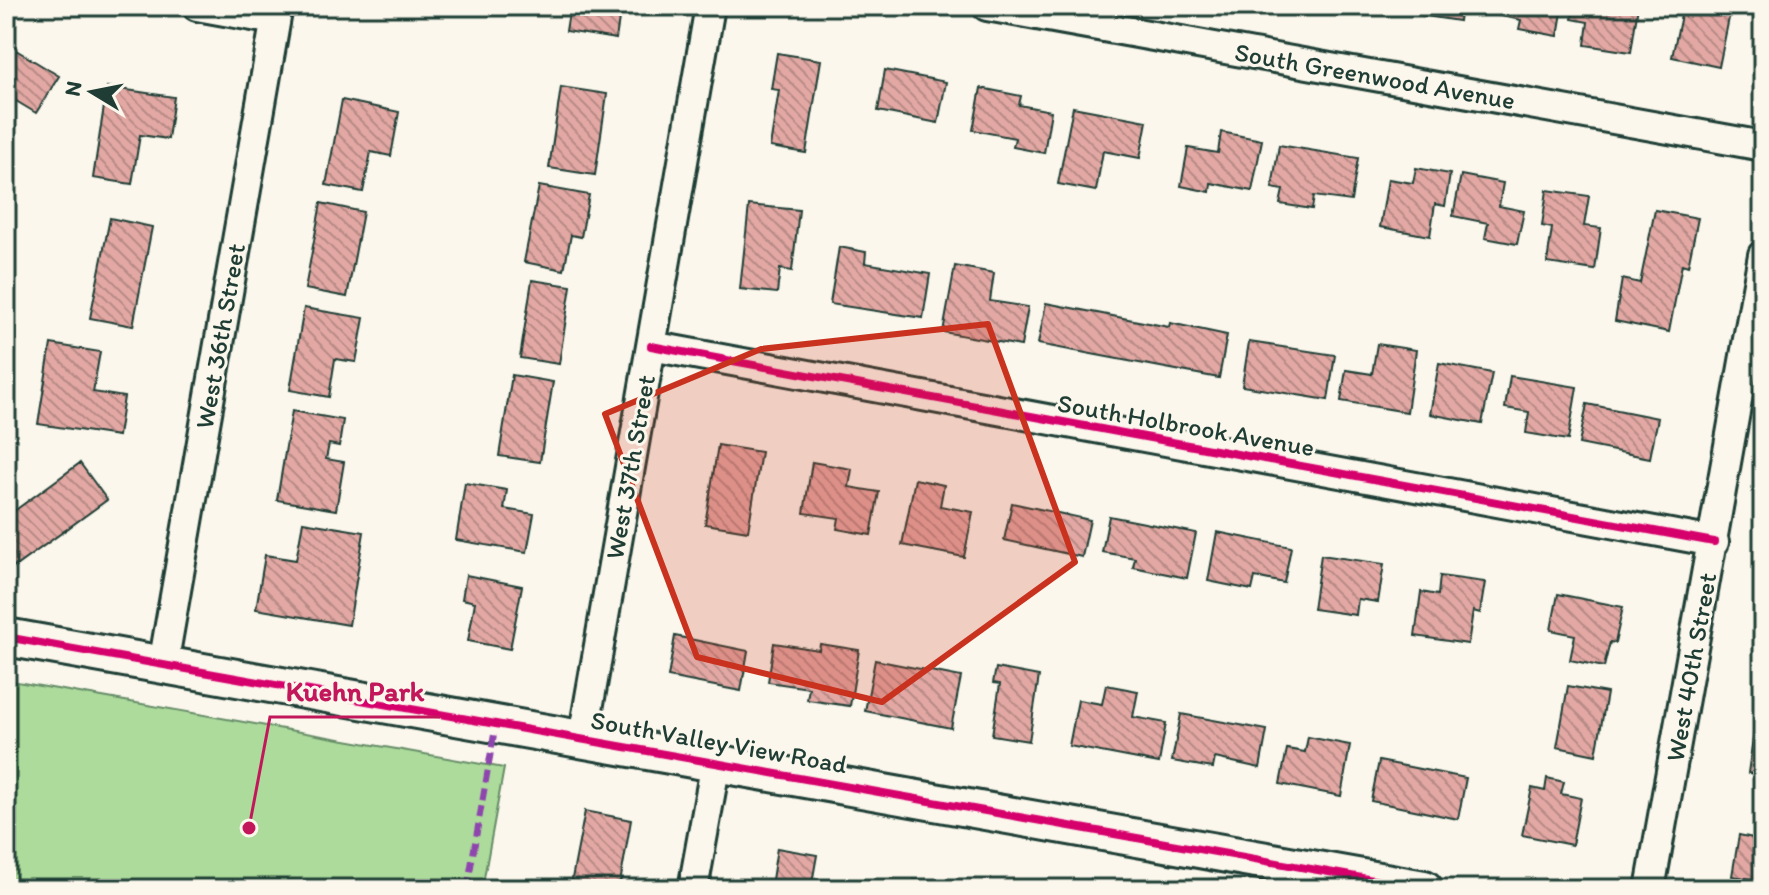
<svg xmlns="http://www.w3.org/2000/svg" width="1769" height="895" font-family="Itim,sans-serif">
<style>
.green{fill:#acdb9b;stroke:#668c68;stroke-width:2}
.building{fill:url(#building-back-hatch);stroke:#1f3d34;stroke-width:2}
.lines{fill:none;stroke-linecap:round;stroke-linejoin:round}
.minor-casing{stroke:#1f3d34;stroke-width:34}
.tertiary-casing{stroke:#1f3d34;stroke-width:42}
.minor{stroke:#fbf7ec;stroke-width:28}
.tertiary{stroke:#fbf7ec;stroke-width:36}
.quiet{stroke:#8e44ad;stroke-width:6;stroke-dasharray:12 6;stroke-linecap:butt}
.cycleway-casing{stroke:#fbf7ec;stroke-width:13}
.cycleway{stroke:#d6006c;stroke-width:8}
.marked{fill:#c8321e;fill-opacity:0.2;stroke:#c8321e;stroke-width:6;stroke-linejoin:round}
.labels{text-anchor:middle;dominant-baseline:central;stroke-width:6;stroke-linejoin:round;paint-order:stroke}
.street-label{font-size:26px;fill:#1f3d34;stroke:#fbf7ec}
.leader{fill:none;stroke:#c2185b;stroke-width:3}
.callout-dot{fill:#c2185b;stroke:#fbf7ec;stroke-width:3}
.callout-label{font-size:28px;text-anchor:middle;font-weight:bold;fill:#c2185b;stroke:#fbf7ec;stroke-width:6;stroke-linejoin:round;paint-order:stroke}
</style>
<defs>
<pattern id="building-back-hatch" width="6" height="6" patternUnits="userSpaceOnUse" patternTransform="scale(2)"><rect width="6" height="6" fill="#e3a8a3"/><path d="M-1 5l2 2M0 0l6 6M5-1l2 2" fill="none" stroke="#b78a86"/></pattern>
</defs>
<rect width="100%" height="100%" fill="#fbf7ec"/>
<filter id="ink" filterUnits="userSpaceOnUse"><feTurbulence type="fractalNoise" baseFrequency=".0125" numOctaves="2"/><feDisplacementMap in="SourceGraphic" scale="16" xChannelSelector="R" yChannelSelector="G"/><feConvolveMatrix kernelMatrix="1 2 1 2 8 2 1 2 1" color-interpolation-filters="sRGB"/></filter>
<g filter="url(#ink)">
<path class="green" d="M6,680L504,768L482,889H6Z"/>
<path class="building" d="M570,6H621L616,39L566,31Z
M1358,6H1392L1391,13Z
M1420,6H1461L1459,21L1419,15Z
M1492,6H1563L1558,36L1519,29L1521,20L1491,14Z
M1574,6H1638L1631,52L1585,45L1588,22L1572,19Z
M1683,6H1699L1730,13L1719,67L1672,57Z
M6,44L59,76L36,113L6,95Z
M777,53L821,60L806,153L770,147L779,90L771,89Z
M885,70L946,82L938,123L878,111Z
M107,87L174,97L168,139L140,135L132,184L93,178Z
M561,87L607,94L595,175L549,168Z
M981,88L1021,96L1019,105L1051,111L1044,153L1013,147L1015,138L973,130Z
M342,100L399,112L391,156L371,152L363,192L326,185Z
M1073,107L1147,121L1140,158L1103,151L1096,191L1058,184Z
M1221,132L1262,140L1252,191L1211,183L1210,192L1181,186L1188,148L1218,153Z
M1279,145L1358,158L1351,201L1314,196L1312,209L1280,204L1283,190L1272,188Z
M1416,168L1450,174L1445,206L1435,204L1430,236L1380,227L1388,179L1413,183Z
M1461,175L1503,183L1499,206L1524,211L1517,244L1485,238L1488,223L1453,216Z
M539,186L589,195L581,237L571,235L564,270L524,262Z
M1547,190L1589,196L1584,226L1601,228L1595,270L1547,263L1552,228L1542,226Z
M321,203L363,212L347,297L305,289Z
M749,205L799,210L792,271L780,269L777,293L740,289Z
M1655,210L1698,218L1688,266L1682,264L1669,332L1615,321L1622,279L1640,283Z
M110,218L152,227L133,326L90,318Z
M839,247L866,252L865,263L930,274L923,318L830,304Z
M955,266L994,273L990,301L1028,307L1021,346L943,332Z
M532,280L571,286L559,364L520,358Z
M1046,303L1169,327L1170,323L1227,335L1219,378L1038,344Z
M304,308L364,318L356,362L335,359L329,397L290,390Z
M1249,342L1335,355L1328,400L1242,386Z
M51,344L100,352L93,392L124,397L118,436L38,424Z
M1377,344L1416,350L1407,412L1341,401L1346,370L1372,374Z
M1439,363L1492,373L1482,424L1430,414Z
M512,375L553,382L540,462L499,456Z
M1510,376L1577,387L1568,440L1526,433L1529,412L1505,408Z
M1587,404L1658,418L1650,458L1579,444Z
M292,411L343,420L339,446L329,444L326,459L344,462L336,510L277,500Z
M718,445L761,452L748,531L705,524Z
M812,462L852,469L849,487L879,492L871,535L837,529L839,518L804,513Z
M80,463L107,500L13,568L6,558V517Z
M915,479L944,485L940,506L973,512L964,557L902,545Z
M465,483L507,490L504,509L534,514L527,552L456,540Z
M1012,503L1090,520L1082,557L1004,540Z
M1109,516L1196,533L1187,578L1133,567L1135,558L1102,552Z
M303,522L364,532L349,625L256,609L265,555L296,560Z
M1217,532L1291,547L1284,583L1255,577L1252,590L1208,581Z
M1321,555L1384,564L1378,602L1358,599L1356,615L1313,609Z
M466,575L522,586L510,649L468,641L475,602L462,599Z
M1440,576L1485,582L1480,613L1473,611L1468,644L1415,636L1421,592L1438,595Z
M1558,594L1623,607L1615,643L1610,642L1604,667L1570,660L1575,635L1551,630Z
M675,636L748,651L741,691L668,677Z
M774,643L819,650L820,644L859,650L850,706L807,700L809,688L768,682Z
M875,660L961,677L951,728L865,711Z
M996,668L1039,676L1029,741L992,735L1000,684L993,683Z
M1106,685L1138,691L1133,717L1166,723L1159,763L1069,746L1078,700L1102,704Z
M1568,686L1607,693L1596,755L1557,747Z
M1181,714L1267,730L1260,768L1215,758L1213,768L1172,761Z
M1755,724L1763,725V775L1748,773Z
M1308,737L1350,745L1341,796L1280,784L1287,749L1305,752Z
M1379,761L1466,778L1458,819L1371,801Z
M1547,778L1564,782L1561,794L1581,798L1572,845L1522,835L1532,788L1545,791Z
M585,811L631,820L619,889H570Z
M1739,835L1763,840V881L1732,876Z
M777,848L817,855L811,889H760L761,884L771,886Z
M914,880L947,885V889H913Z"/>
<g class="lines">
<defs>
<path id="minor" d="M197,6L275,20
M987,6L1763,146
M651,346L1714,542
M163,665L278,6
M583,738L710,6
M693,889L716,762
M1650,889L1763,255"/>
<path id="tertiary" d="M6,637L1424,889"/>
</defs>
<use href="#minor" class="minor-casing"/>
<use href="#tertiary" class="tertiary-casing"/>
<use href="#minor" class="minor"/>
<use href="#tertiary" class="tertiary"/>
<path class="quiet" d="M467,889L496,723"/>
<defs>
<path id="cycleway" d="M651,346L1714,542
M6,637L1424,889"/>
</defs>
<use href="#cycleway" class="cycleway-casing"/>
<use href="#cycleway" class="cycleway"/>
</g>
</g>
<path class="marked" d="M988,324L1075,562L882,702L697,657L605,414L761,349Z"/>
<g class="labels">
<g class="street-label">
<text transform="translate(1375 76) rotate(10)">South Greenwood Avenue</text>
<text transform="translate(220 336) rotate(-80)">West 36th Street</text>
<text transform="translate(1186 425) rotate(10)">South Holbrook Avenue</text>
<text transform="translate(630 467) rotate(-80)">West 37th Street</text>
<text transform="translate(1691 667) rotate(-80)">West 40th Street</text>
<text transform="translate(719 742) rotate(10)">South Valley View Road</text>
</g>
</g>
<path class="leader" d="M249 828L270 717H440"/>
<circle class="callout-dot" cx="249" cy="828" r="8"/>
<g class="callout-label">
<text x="355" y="701">Kuehn Park</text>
</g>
<rect width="1769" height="895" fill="none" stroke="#fbf7ec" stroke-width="32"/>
<rect x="16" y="16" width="1737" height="863" fill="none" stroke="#1f3d34" stroke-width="3" filter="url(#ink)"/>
<g transform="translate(92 92) rotate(280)" stroke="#fbf7ec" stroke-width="6" paint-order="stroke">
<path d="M0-6L14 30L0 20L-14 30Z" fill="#1f3d34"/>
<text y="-12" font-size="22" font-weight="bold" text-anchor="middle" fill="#1f3d34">N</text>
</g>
</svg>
